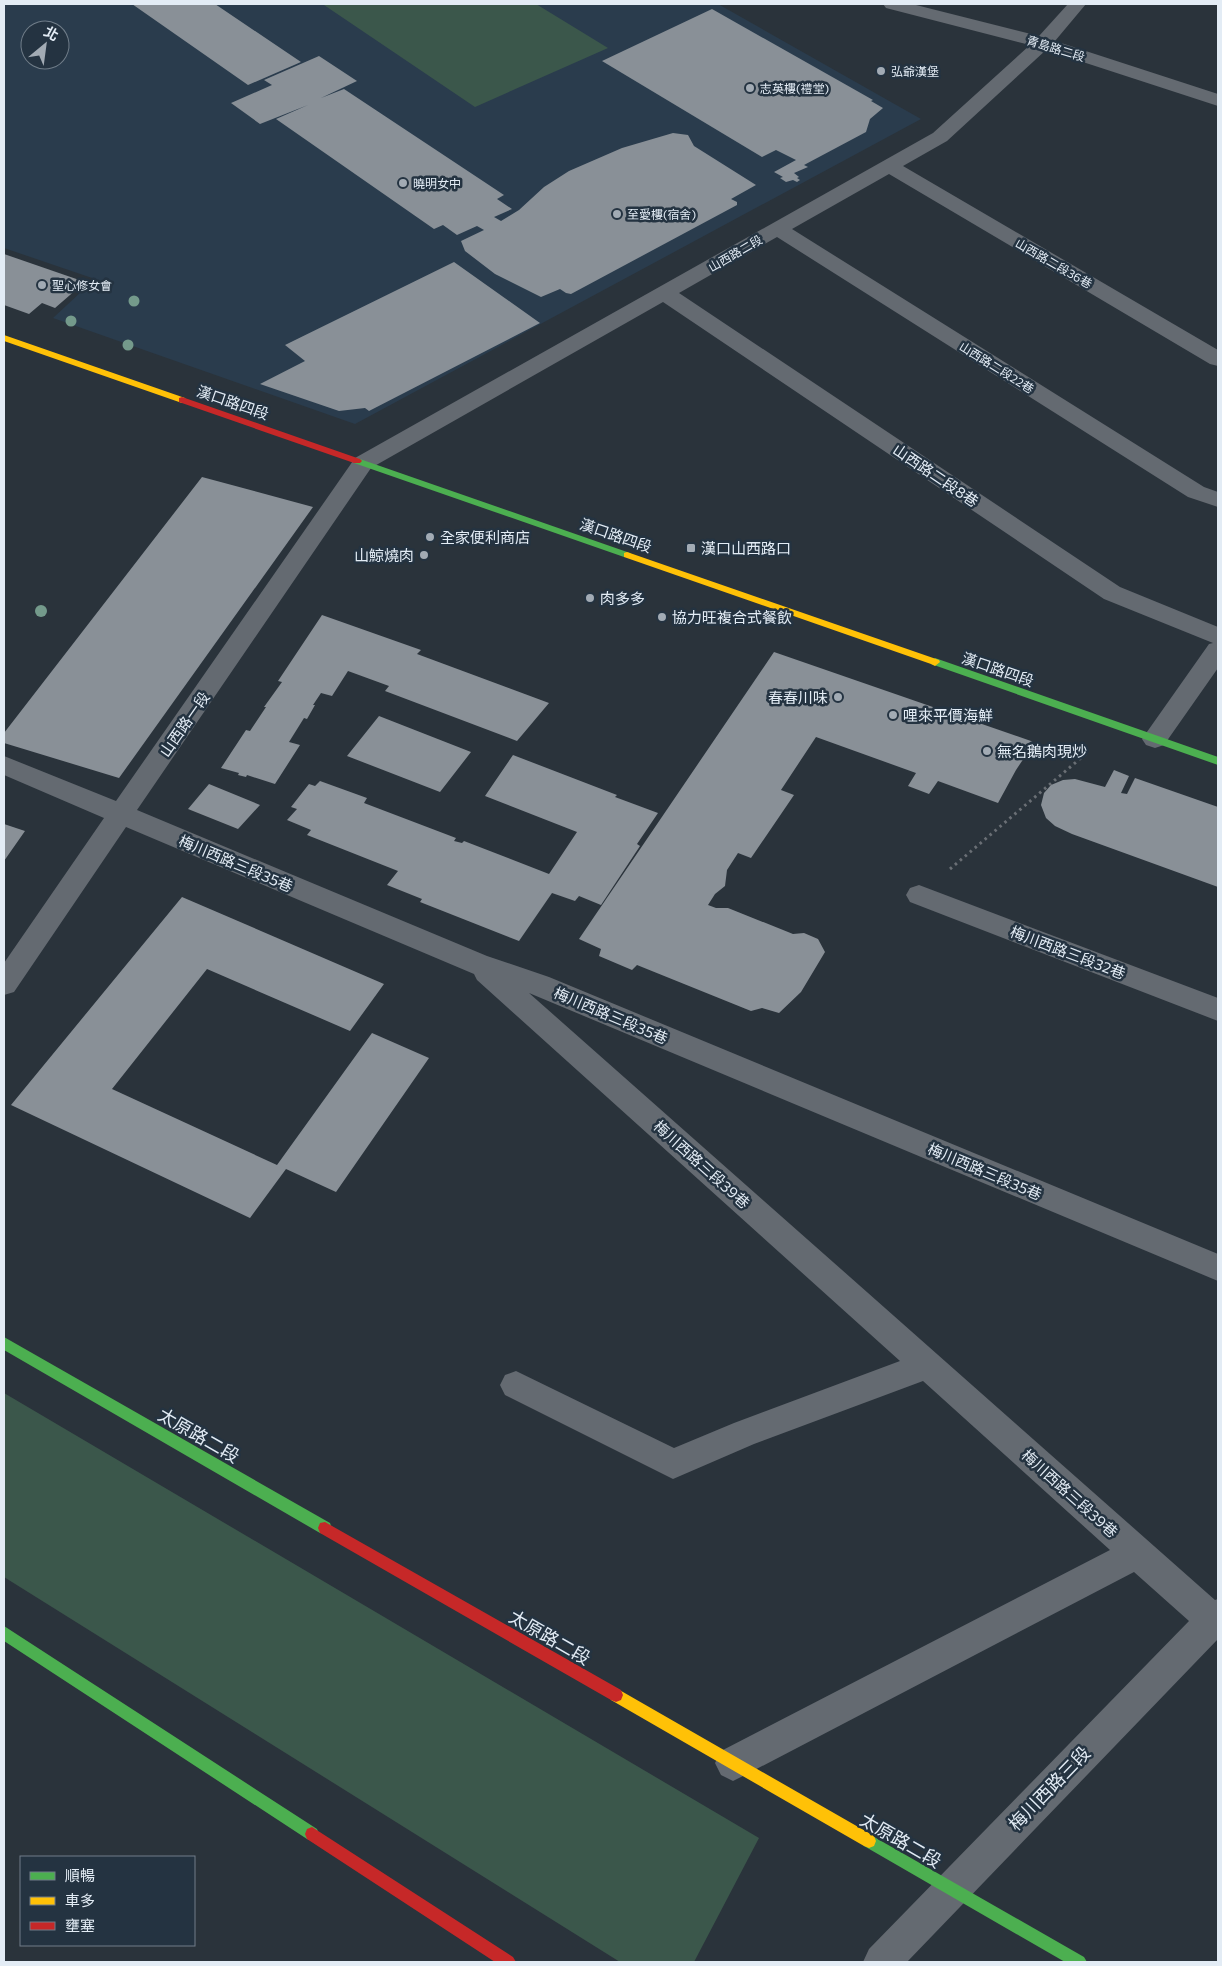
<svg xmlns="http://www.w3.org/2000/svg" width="1222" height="1966" font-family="Commissioner,'Noto Sans TC',sans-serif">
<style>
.built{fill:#2a3c4d;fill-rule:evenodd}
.green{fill:#3b574b}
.building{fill:#899097}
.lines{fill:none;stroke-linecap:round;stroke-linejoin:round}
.path{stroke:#6a6f75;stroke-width:3;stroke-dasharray:2.5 4;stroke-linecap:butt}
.street{fill:#646a71;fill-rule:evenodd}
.fast{fill:#4caf50;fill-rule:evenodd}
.slow{fill:#ffc107;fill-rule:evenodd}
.jam{fill:#c62828;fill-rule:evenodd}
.tree{fill:#749a8b}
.poi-dot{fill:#a2abb4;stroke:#243341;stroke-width:2}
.labels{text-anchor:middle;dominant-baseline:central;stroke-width:5;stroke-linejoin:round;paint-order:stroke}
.far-street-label{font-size:12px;fill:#e3ecf5;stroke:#243341}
.far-poi-label{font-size:12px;fill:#e3ecf5;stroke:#243341;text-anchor:start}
.street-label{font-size:15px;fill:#e3ecf5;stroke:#243341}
.poi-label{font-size:15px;fill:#e3ecf5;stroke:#243341;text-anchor:start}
.near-street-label{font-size:18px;fill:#e3ecf5;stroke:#243341}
</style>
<rect width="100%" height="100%" fill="#2a333b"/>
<path class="built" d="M4,4H718L921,119L355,424L53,318L95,279L4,248ZM30,30H60V60H30Z"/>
<path class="green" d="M328,4H536L608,48L475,107L324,5Z
M4,1393L759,1838L694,1962H620L4,1577Z"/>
<path class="building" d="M132,4H215L301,62L248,85Z
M712,9L873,100L871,101L883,108L870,119L866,132L804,165L808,167L794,173L799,177L797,178L800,180L797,182L793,180L786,182L780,178L783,177L774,172L796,160L776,150L762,157L602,61Z
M319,56L357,81L321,98L344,89L504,195L497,199L512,209L494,217L501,221L519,210L544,187L569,171L622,148L673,133L688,135L694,146L756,185L731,199L737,202V205L571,294L566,293L560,289L541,297L495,274L465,251L461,241L484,230L477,226L457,235L443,225L434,229L276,119L308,105L260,124L231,103L272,85L264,80Z
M4,254L85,282L55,308L42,303L29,314L4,305Z
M454,262L540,323L369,411L365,408L339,411L260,384L305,361L285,345Z
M202,477L313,507L119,778L4,743V733Z
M322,615L421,650L417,654L549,703L517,741L385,691L389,686L348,671L332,696L321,693L313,705H315L307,719L304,718L289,742L300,745L275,784L247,775L246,777L238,775L239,773L221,768L246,730L250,731L266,707H264L282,682L278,681Z
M774,652L1031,741L1034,743L1016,770L998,803L938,781L929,794L908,786L916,773L816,737L781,790L794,795L751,858L738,853L727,870L725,886L715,894L708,905L716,908H728L793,934L804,933L818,939L825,952L801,992L779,1013L762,1008L751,1011L637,965L632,970L599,956L601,949L579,939Z
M379,716L471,752L440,792L347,756Z
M513,755L617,795L615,797L658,813L637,844L640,846L601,905L579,896L575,901L552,893L519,941L420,902L422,899L387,885L398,871L307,835L311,830L287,820L297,809L291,807L309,784L315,786L320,781L367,798L364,803L456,838L454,841L462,843L464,841L549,874L577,832L485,796Z
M1114,770L1129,776L1121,793L1127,794L1135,778L1218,807V887L1072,834L1055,826L1046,818L1041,805L1044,793L1051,785L1063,780L1075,779L1105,787Z
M209,784L260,805L238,829L188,809Z
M4,824L25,831L4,861Z
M182,897L384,984L350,1031L207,969L112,1089L277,1165L372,1033L429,1058L336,1192L286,1169L250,1218L11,1105Z"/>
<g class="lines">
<path class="path" d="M950,869L1088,752"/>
<path class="street" d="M883,4H912L1039,36L1068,4H1086L1055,41L1218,94V106L1046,50L947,141L903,166L1218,350V366L1210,364L889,174L792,229L1204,487L1218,492V507L1188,497L777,237L679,293L1120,587L1218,627V668L1164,745L1155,748L1146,745L1142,739L1209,644L1213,643L1104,599L663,302L371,468L137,810L487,956L549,977L1218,1254V1281L529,993L1215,1600L1218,1599V1639L907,1962H863L869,1949L1189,1621L1134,1572L745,1775L733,1781L721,1775L715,1763L721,1751L1110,1550L923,1381L754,1444L673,1479L505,1395L500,1385L505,1375L516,1371L674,1448L734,1423L900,1361L477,980L474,974L126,827L14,992L4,995V963L104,818L4,775V756L116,801L355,458L933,133L1030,45L886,8Z
M919,885L1218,998V1021L910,902L906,895L910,888Z"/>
<path class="fast" d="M357,458L630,553L632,555L630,557H624L354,463V459Z
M935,658L1218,757V765L931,664L930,662Z
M4,1337L330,1523L332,1528L330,1533L325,1534L320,1533L4,1350Z
M4,1626L317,1829L319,1834L317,1839L312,1841L307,1839L4,1641Z
M869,1834L1084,1957L1087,1962H1065L864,1846L862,1841L864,1836Z"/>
<path class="slow" d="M4,335L185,398L186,400L182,403L179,402L4,341Z
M627,552L939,660L940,662L935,666L931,664L624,557V553Z
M616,1688L874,1836L876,1841L874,1846L869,1848L864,1846L611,1700L609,1695L611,1690Z"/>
<path class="jam" d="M182,397L360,459L362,461L360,463H354L179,402V398Z
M325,1522L621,1690L623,1695L621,1700L616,1702L611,1700L320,1533L318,1528L320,1523Z
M312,1827L513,1957L516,1962H495L307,1839L305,1834L307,1829Z"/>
</g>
<g class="tree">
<circle cx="134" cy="301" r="5.5"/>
<circle cx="71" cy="321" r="5.5"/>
<circle cx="128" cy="345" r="5.5"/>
<circle cx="41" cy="611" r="6"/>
</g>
<g class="poi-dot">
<circle cx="881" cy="71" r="5"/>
<circle cx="750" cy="88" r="5"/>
<circle cx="403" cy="183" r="5"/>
<circle cx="617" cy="214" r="5"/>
<circle cx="42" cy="285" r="5"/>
<circle cx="430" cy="537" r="5"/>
<rect x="686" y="543" width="10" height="10" rx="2.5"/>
<circle cx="424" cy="555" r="5"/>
<circle cx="590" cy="598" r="5"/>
<circle cx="662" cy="617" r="5"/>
<circle cx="838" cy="697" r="5"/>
<circle cx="893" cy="715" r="5"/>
<circle cx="987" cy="751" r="5"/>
</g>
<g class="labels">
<g class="far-street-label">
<text transform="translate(1056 48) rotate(17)">青島路二段</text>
<text transform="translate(735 253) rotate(-30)">山西路二段</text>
<text transform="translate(1054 263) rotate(30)">山西路二段36巷</text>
<text transform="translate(997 367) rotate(32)">山西路二段22巷</text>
</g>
<g class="far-poi-label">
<text x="891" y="71">弘爺漢堡</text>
<text x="760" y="88">志英樓(禮堂)</text>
<text x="413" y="183">曉明女中</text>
<text x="627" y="214">至愛樓(宿舍)</text>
<text x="52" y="285">聖心修女會</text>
</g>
<g class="street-label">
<text transform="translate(233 402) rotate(19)">漢口路四段</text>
<text transform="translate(936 475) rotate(34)">山西路二段8巷</text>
<text transform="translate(616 535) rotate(19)">漢口路四段</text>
<text transform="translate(998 669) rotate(19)">漢口路四段</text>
<text transform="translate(184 724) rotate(-55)">山西路一段</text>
<text transform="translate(236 863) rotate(23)">梅川西路三段35巷</text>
<text transform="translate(1068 952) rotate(21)">梅川西路三段32巷</text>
<text transform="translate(611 1015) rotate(23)">梅川西路三段35巷</text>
<text transform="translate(702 1164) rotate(42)">梅川西路三段39巷</text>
<text transform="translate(985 1171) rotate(23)">梅川西路三段35巷</text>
<text transform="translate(1070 1493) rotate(42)">梅川西路三段39巷</text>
</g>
<g class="poi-label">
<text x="440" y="537">全家便利商店</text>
<text x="701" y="548">漢口山西路口</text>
<text x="414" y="555" text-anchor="end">山鯨燒肉</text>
<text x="600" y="598">肉多多</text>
<text x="672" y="617">協力旺複合式餐飲</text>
<text x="828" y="697" text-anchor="end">春春川味</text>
<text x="903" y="715">哩來平價海鮮</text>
<text x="997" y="751">無名鵝肉現炒</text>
</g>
<g class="near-street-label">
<text transform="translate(199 1435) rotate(30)">太原路二段</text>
<text transform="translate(550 1637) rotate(30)">太原路二段</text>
<text transform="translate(1049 1788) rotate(-46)">梅川西路三段</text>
<text transform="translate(901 1840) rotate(30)">太原路二段</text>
</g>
</g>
<rect width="1222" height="1966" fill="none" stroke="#e3ecf5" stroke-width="10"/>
<rect x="20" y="1856" width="175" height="90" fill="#243341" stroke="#707d89"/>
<rect x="30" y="1872" width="25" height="8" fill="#4caf50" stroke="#707d89"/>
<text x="65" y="1881" font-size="15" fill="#e3ecf5">順暢</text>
<rect x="30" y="1897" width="25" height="8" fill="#ffc107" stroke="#707d89"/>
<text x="65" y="1906" font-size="15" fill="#e3ecf5">車多</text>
<rect x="30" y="1922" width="25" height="8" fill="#c62828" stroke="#707d89"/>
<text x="65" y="1931" font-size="15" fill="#e3ecf5">壅塞</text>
<g transform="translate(45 45) rotate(29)"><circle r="24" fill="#243341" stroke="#707d89"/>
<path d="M0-4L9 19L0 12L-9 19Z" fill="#a2abb4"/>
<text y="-8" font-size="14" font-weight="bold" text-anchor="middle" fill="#e3ecf5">北</text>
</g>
</svg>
